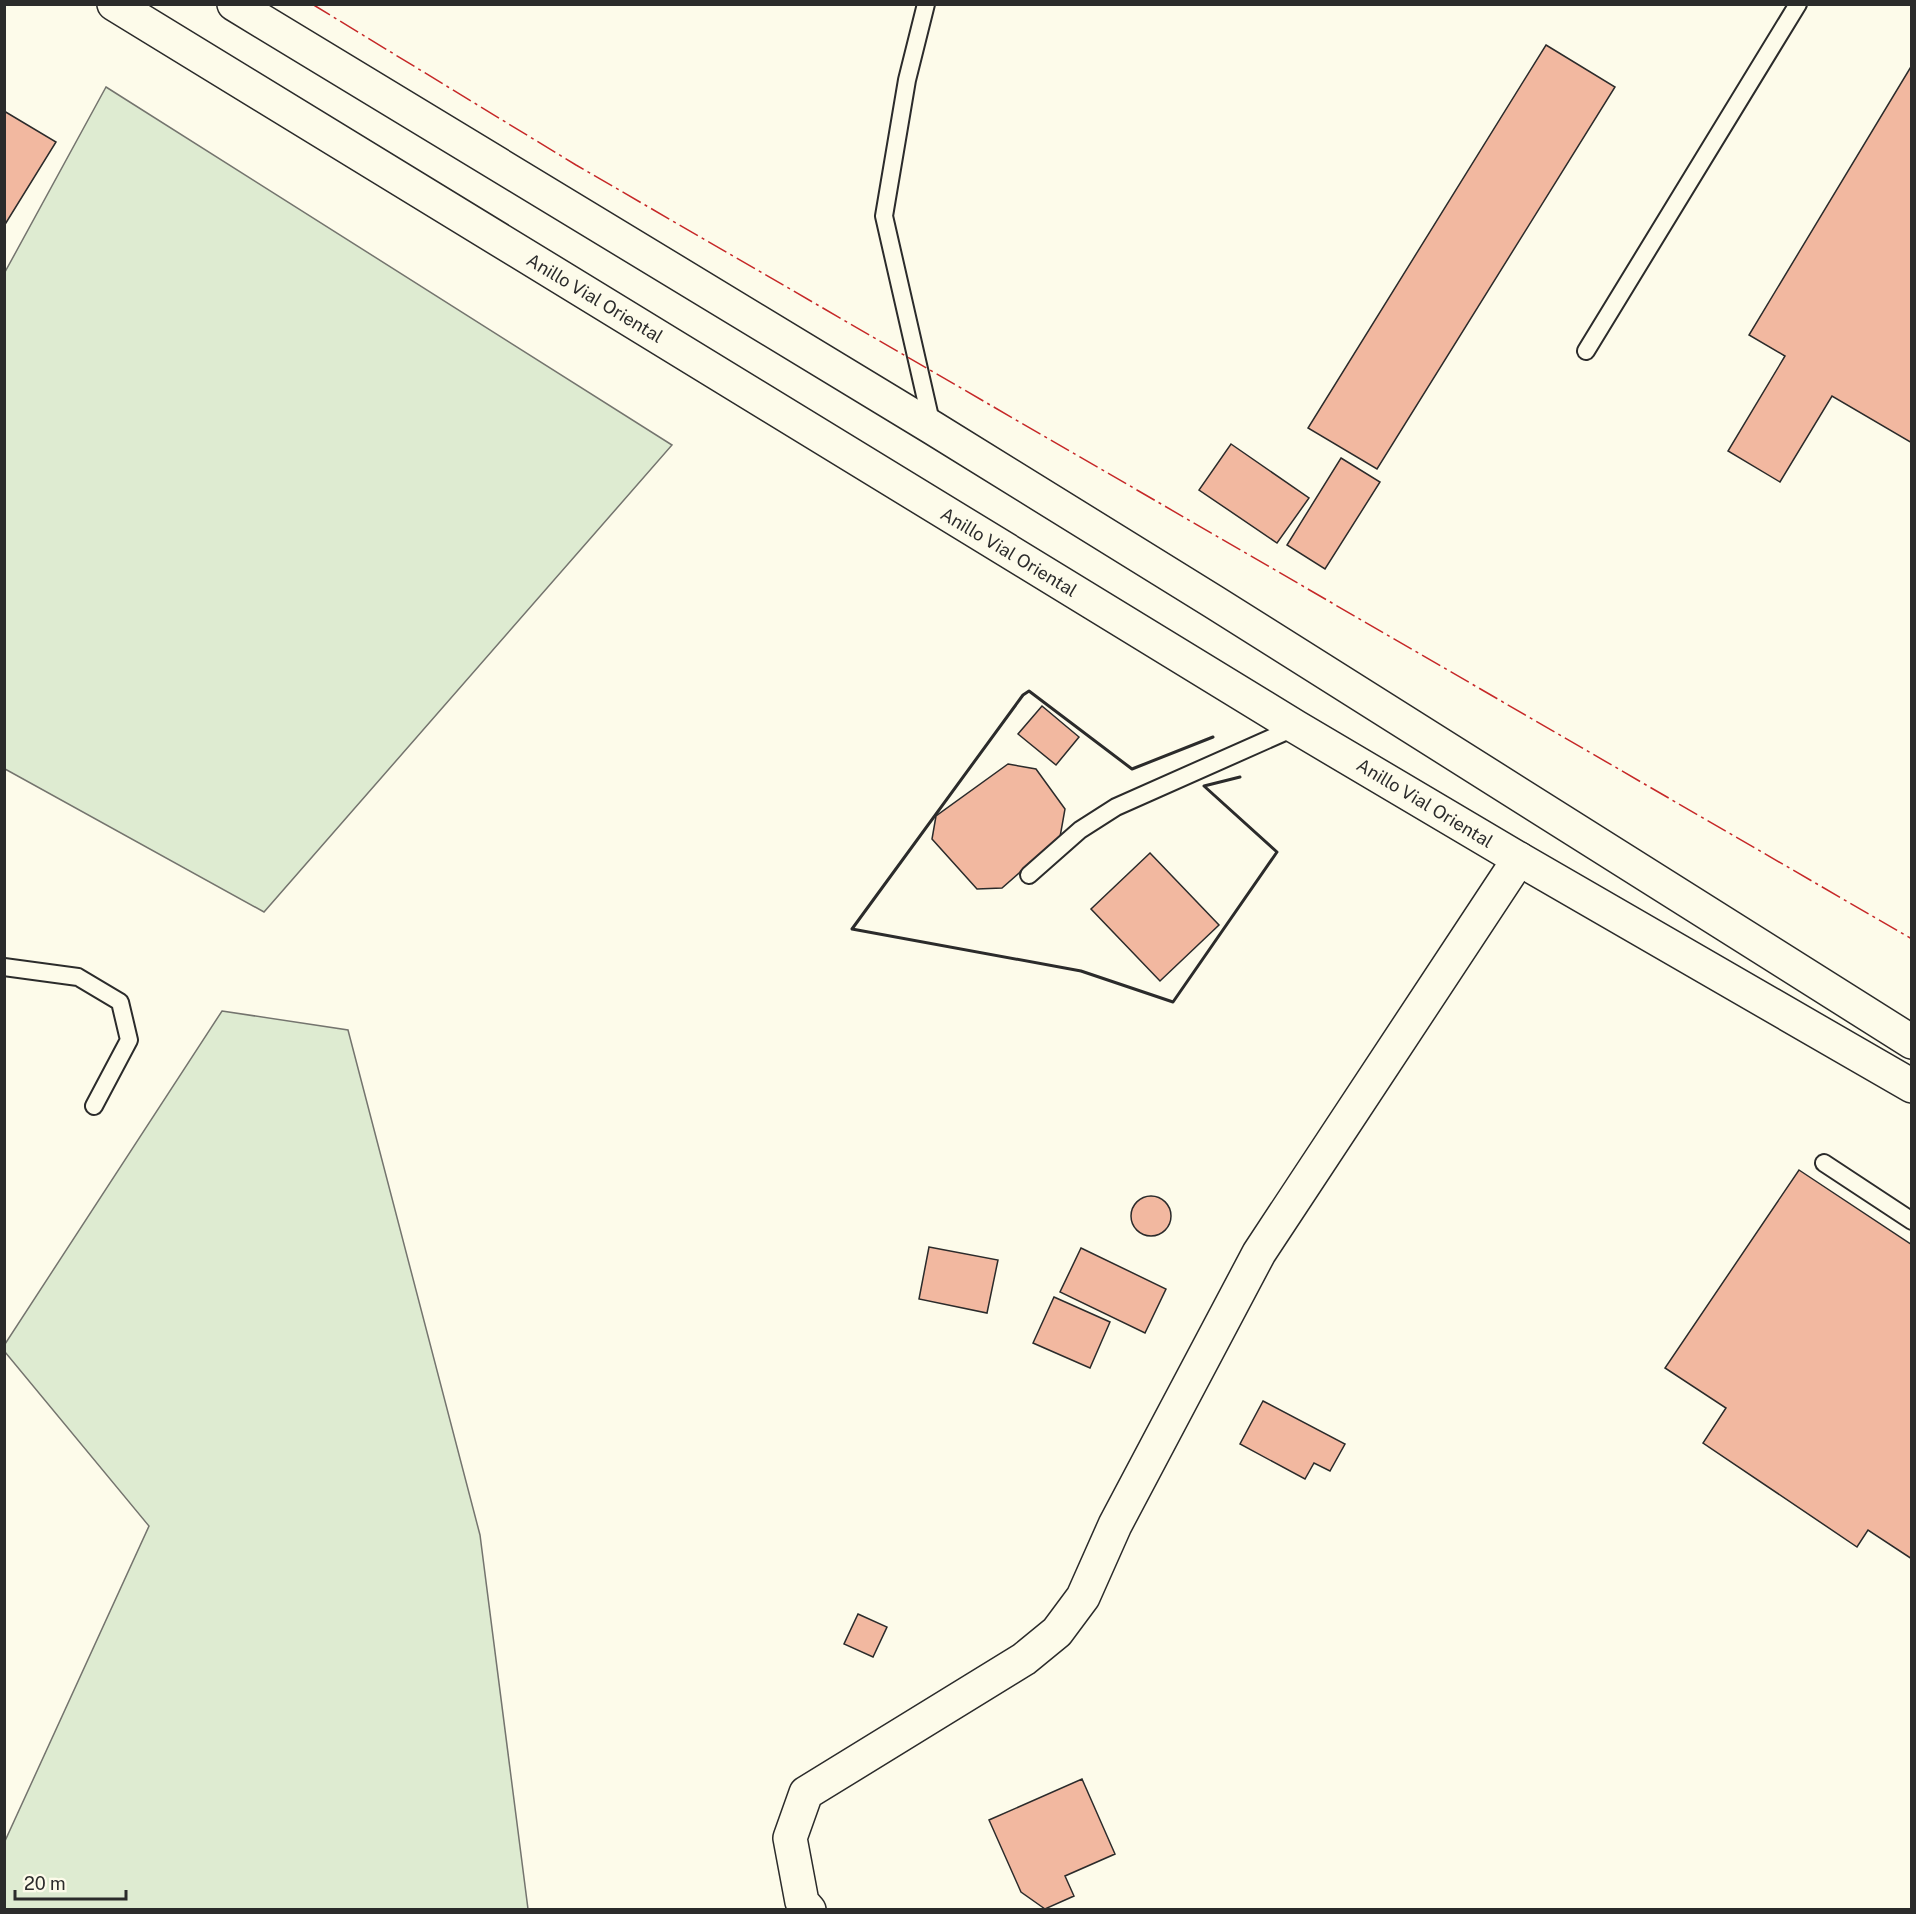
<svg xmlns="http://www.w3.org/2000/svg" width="1916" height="1914" font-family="'Public Sans',sans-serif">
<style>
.green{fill:#deebd1;stroke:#74746e;stroke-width:1.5}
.building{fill:#f2b8a0;stroke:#2b2b2b;stroke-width:1.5}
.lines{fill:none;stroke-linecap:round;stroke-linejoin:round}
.service-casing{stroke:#2b2b2b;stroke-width:20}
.minor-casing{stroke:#2b2b2b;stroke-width:36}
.trunk-casing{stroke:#2b2b2b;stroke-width:36}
.service{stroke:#fdfbea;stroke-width:16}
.minor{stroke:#fdfbea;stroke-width:33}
.trunk{stroke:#fdfbea;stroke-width:33}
.wall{stroke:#2b2b2b;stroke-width:3}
.power{stroke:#c62828;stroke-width:1.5;stroke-dasharray:21 4.5 3 4.5;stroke-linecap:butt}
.labels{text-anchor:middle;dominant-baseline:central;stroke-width:4.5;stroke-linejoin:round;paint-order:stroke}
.street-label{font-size:18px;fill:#2b2b2b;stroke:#fdfbea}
</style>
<rect width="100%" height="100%" fill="#fdfbea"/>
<path class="green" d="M106,87L672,445L264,912L5,769V272Z
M222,1011L348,1030L480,1535L528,1909H5V1841L149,1526L5,1352V1344Z"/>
<path class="building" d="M1546,45L1615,87L1377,469L1308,428Z
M1912,65V443L1832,396L1780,482L1728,451L1785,356L1749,335Z
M4,111L56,142L4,226Z
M1231,444L1309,498L1277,543L1199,490Z
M1341,458L1380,482L1325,569L1287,545Z
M1042,706L1079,737L1056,765L1018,734Z
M1008,764L1036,769L1065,809L1060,837L1002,888L977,889L932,839L936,816Z
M1150,853L1219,925L1160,981L1091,909Z
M1799,1170L1912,1245V1559L1868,1530L1857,1547L1703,1443L1726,1408L1665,1368Z
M1131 1216a20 20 0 1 1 40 0a20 20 0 1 1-40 0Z
M929,1247L998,1260L987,1313L919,1299Z
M1081,1248L1166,1289L1145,1333L1060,1292Z
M1054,1297L1110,1322L1090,1368L1033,1343Z
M1263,1401L1345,1444L1330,1471L1314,1463L1305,1479L1240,1444Z
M858,1614L887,1627L873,1657L844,1644Z
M1082,1779L1115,1854L1065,1876L1074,1896L1045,1909L1021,1892L989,1820Z"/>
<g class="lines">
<defs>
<path id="service" d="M926,4L907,80L884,216L932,426
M1586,351L1798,4
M1029,875L1080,830L1116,807L1296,727
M4,967L78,977L120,1002L129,1040L94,1106
M1824,1163L1912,1221"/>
<path id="minor" d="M809,1910L802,1902L790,1838L806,1793L1024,1659L1057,1632L1083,1597L1115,1525L1259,1253L1519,859"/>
<path id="trunk" d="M114,4L1296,727L1519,859L1912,1086
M234,4L933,428L1214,602L1912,1042"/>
</defs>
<use href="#service" class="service-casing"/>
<use href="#minor" class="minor-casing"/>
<use href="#trunk" class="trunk-casing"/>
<use href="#service" class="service"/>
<use href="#minor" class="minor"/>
<use href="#trunk" class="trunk"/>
<path class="wall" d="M1213,737L1132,769L1029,691L1023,695L852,929L1081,971L1173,1002L1277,852L1204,786L1240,777"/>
<path class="power" d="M312,4L576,165L1912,939"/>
</g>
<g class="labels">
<g class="street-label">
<text transform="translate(595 298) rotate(31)">Anillo Vial Oriental</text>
<text transform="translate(1009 552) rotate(31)">Anillo Vial Oriental</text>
<text transform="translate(1425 803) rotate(31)">Anillo Vial Oriental</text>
</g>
</g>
<rect width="1916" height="1914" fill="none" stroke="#2b2b2b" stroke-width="12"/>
<path d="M15 1890v9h111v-9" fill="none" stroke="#2b2b2b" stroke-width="3"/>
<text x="24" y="1890" font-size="18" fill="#2b2b2b" stroke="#fdfbea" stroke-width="4.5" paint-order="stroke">20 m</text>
</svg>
